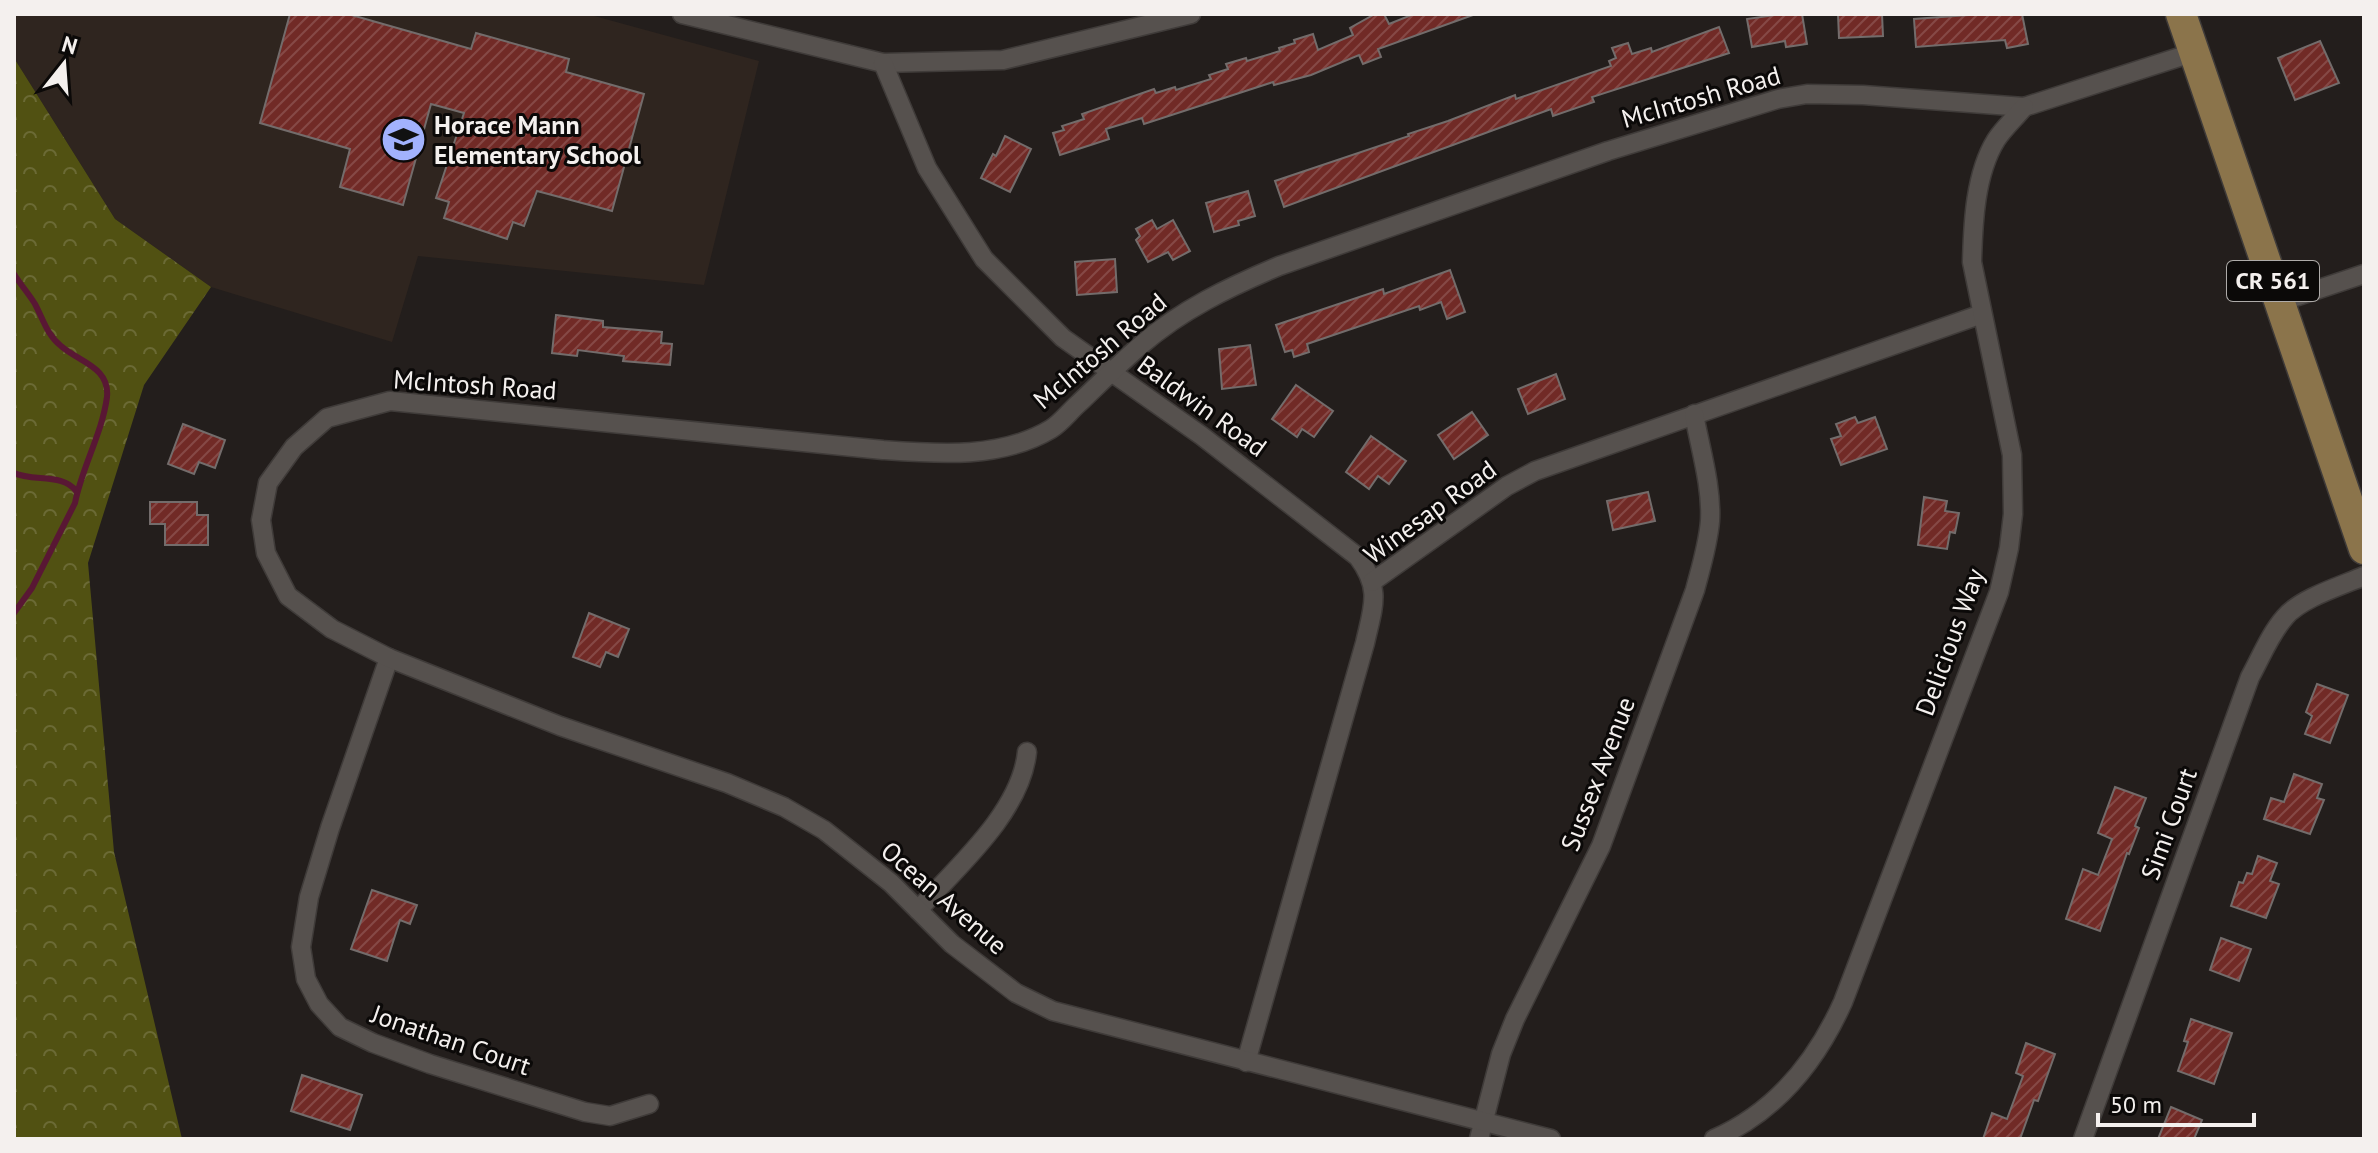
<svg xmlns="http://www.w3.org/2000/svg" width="2378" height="1153" viewBox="0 0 2378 1153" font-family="'PT Sans',sans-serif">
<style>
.built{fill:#2f251f}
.forest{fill:url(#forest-crowns)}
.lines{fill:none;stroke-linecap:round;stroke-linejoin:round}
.stream{stroke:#591734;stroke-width:6}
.building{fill:url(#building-hatch);stroke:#736c6b;stroke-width:2}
.street-casing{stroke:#3f3b39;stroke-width:21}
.primary-casing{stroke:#3f3b39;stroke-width:33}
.street{stroke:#56514e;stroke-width:18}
.primary{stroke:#8b744b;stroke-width:30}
.labels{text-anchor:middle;stroke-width:6;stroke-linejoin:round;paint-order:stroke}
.shield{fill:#0b0908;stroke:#aeaba9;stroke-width:2}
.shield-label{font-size:24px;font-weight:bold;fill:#f4f0ee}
.street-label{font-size:26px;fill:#f4f0ee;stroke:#0b0908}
.poi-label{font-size:26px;font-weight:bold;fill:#f4f0ee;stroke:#0b0908;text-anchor:start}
</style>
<defs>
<pattern id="forest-crowns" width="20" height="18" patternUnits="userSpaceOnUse" patternTransform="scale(2)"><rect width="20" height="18" fill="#515112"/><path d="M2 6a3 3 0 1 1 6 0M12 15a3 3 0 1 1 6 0" fill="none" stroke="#6b6a35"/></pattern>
<pattern id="building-hatch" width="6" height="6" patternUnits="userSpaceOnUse" patternTransform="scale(2)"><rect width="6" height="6" fill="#712a26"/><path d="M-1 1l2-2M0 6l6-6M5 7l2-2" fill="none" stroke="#864946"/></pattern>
</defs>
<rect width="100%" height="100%" fill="#231e1c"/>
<!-- built -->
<path class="built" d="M 14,14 L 587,14 L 759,61 L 704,285 L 418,256 L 392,342 L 211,287 L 115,219 L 14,58 Z"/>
<!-- forest -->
<path class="forest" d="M 14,58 L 115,219 L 211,287 L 144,385 L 88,563 L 114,852 L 182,1139 L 14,1139 Z"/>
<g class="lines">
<!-- stream -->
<g class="stream">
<path d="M 14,274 C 20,284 29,294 35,304 C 43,319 47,335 61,346 C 79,362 110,367 107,397 C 102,434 82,467 75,503 L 32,588 L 14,613"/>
<path d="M 14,473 C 33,482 63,473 76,491"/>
</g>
</g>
<!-- building -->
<g class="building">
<path d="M 290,14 L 348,14 L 471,49 L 476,33 L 569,59 L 566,72 L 644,94 L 612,211 L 537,191 L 524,226 L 513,222 L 507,239 L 444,218 L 449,202 L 436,198 L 464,113 L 431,104 L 403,205 L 340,187 L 350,149 L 260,123 Z"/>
<path d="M 1375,14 L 1384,14 L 1389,24 L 1414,14 L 1473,15 L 1378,49 L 1381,57 L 1363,64 L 1359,55 L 1311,75 L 1274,85 L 1273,82 L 1144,124 L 1142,118 L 1106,129 L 1109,139 L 1060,155 L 1053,133 L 1064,130 L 1062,126 L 1084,119 L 1082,114 L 1154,89 L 1156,93 L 1175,87 L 1176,90 L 1211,79 L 1209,75 L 1228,69 L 1226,64 L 1246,58 L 1247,61 L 1280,51 L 1279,48 L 1295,43 L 1294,40 L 1313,34 L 1318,50 L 1353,35 L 1350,28 Z"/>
<path d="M 1781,14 L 1802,14 L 1807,44 L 1786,47 L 1785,41 L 1752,47 L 1747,19 Z"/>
<path d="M 1838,14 L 1882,14 L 1883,36 L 1839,38 Z"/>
<path d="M 1983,14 L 2022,14 L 2028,44 L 2007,48 L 2005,40 L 1916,47 L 1914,19 Z"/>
<path d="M 1719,27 L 1729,53 L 1592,97 L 1594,102 L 1553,116 L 1551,109 L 1284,207 L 1275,181 L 1409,136 L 1408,134 L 1448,121 L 1515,95 L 1516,99 L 1611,66 L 1609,61 L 1616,58 L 1612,48 L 1628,43 L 1632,54 L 1651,48 L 1652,52 Z"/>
<path d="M 2320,41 L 2339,83 L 2295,100 L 2278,58 Z"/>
<path d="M 1005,136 L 1031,149 L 1010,192 L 981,178 L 993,154 L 996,156 Z"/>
<path d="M 1248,191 L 1255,216 L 1238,221 L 1239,225 L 1214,232 L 1206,203 Z"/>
<path d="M 1152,220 L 1157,229 L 1173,220 L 1190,251 L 1173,260 L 1168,252 L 1148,262 L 1136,240 L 1140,236 L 1136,229 Z"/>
<path d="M 1115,259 L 1117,292 L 1077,295 L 1075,262 Z"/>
<path d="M 1450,270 L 1465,312 L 1447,319 L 1441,302 L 1420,310 L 1419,306 L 1307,344 L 1309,352 L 1294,357 L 1292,350 L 1285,352 L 1276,325 L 1383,289 L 1384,294 Z"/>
<path d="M 556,315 L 603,321 L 603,327 L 662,332 L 661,343 L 672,344 L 670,365 L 623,361 L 624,356 L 578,350 L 577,356 L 552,353 Z"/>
<path d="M 1250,345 L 1256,385 L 1222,389 L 1219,349 Z"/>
<path d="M 1556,374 L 1565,399 L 1528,414 L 1518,389 Z"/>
<path d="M 1296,385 L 1333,411 L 1314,437 L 1302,429 L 1297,437 L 1272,419 Z"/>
<path d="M 1472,412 L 1488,435 L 1454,459 L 1438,435 Z"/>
<path d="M 1855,417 L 1858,423 L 1875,417 L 1887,449 L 1841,465 L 1831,439 L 1841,436 L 1836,424 Z"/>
<path d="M 183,424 L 225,440 L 215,468 L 199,462 L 194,474 L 168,464 Z"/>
<path d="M 1371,436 L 1406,461 L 1389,484 L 1378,476 L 1369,489 L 1346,472 Z"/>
<path d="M 1648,492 L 1655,521 L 1613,530 L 1607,501 Z"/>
<path d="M 1924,497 L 1947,501 L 1945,511 L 1959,513 L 1955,533 L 1950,532 L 1947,549 L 1918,545 Z"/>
<path d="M 150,502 L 197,502 L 197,515 L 208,515 L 208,545 L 165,545 L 165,524 L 150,524 Z"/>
<path d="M 589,613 L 629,629 L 618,657 L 606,652 L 600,667 L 573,657 Z"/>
<path d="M 2317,684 L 2348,695 L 2330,743 L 2305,734 L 2312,716 L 2306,712 Z"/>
<path d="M 2294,774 L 2322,784 L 2317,798 L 2324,800 L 2310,834 L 2264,819 L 2271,798 L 2284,802 Z"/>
<path d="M 2115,787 L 2146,798 L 2135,826 L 2139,828 L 2129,854 L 2127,853 L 2100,931 L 2066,919 L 2083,869 L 2098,875 L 2112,839 L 2098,833 Z"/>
<path d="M 2258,856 L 2277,863 L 2270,881 L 2279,884 L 2266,918 L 2231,906 L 2239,882 L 2243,883 L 2247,873 L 2252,874 Z"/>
<path d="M 372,890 L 417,905 L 410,924 L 400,920 L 387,961 L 351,949 Z"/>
<path d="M 2221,938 L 2251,949 L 2239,981 L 2210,970 Z"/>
<path d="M 2191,1019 L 2232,1033 L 2214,1084 L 2178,1071 L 2188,1042 L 2184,1041 Z"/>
<path d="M 2026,1043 L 2055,1054 L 2038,1101 L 2034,1100 L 2020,1139 L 1983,1139 L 1992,1113 L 2007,1119 L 2023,1076 L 2016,1073 Z"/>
<path d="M 302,1075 L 362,1095 L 350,1130 L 291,1111 Z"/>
<path d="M 2171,1107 L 2202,1120 L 2194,1139 L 2158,1139 Z"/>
</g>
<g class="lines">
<defs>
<g id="street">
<path d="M 682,14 L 883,63 L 1003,60 L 1191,14"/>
<path d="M 883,63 L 927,168 L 984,259 L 1063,338 L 1202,436 L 1358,557 C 1382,589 1373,607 1365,643 L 1246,1062"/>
<path d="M 2280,302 L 2364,274"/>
<path d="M 1372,582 L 1507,486 L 1535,471 L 1982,314"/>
<path d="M 389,658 L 330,828 L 309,897 L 301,947 L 306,979 L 319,1004 L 340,1027 L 373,1043 L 430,1064 L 585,1112 L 610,1116 L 649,1104"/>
<path d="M 918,910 C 957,867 1021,812 1027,752"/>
<path d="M 1479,1139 L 1501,1054 L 1515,1019 L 1601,846 L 1695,590 C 1701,567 1708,545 1710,521 C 1712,486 1700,448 1694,414"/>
<path d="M 1551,1139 L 1053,1011 L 1016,993 L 952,944 L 891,883 L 824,830 L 784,807 L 727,783 L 560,726 L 389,658 L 332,629 L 288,596 L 266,553 L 261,520 L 268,483 L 294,447 L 327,418 L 390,401 L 883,450 C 938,454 1001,459 1051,429 C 1061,423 1069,412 1078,404 C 1099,384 1119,364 1141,345 C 1181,310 1229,287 1279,266 L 1608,151 L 1778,99 L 1807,94 L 1863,95 L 2024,107 L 2195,52"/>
<path d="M 1714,1139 C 1776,1112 1816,1062 1843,1002 L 1999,592 L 2009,548 L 2013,514 L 2012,455 L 1972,262 C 1973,223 1975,174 1996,140 C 2003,129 2015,118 2024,107"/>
<path d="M 2083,1139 L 2250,677 C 2261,657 2270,634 2285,617 C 2301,598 2341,586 2364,576"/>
</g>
<path id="primary" d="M 2181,14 L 2364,549"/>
</defs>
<!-- street casing -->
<use href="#street" class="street-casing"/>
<!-- primary casing -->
<use href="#primary" class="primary-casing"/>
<!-- street -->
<use href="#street" class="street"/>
<!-- primary -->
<use href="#primary" class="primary"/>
</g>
<!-- icons -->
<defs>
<symbol id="school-disc" viewBox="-11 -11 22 22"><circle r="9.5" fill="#a2b2fd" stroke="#0b0908"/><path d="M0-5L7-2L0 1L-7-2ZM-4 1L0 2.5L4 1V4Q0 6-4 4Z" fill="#111"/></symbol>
</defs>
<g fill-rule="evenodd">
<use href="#school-disc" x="378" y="114" width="51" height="51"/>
</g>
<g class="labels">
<!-- shield labels -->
<rect class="shield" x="2227" y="261" width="92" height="40" rx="6"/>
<g class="shield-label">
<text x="2273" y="289">CR 561</text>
</g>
<!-- street labels -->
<g class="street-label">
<text transform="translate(1701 97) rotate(-16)" y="9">McIntosh Road</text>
<text transform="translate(1100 351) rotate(-40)" y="9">McIntosh Road</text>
<text transform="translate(475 385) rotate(4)" y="9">McIntosh Road</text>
<text transform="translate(1202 406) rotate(36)" y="9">Baldwin Road</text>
<text transform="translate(1430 512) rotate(-36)" y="9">Winesap Road</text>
<text transform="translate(1950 642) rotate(-70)" y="9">Delicious Way</text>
<text transform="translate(1598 774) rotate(-69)" y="9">Sussex Avenue</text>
<text transform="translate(2169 824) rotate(-70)" y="9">Simi Court</text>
<text transform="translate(944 898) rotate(41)" y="9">Ocean Avenue</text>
<text transform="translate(451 1040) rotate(19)" y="9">Jonathan Court</text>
</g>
<!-- poi labels -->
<g class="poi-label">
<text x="434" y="134">Horace Mann<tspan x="434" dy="30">Elementary School</tspan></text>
</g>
</g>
<!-- border -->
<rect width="2378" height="1153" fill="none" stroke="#f4f0ee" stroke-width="32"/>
<!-- north arrow -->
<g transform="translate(64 64) rotate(17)" stroke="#0b0908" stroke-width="6" paint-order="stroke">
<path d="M0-6L14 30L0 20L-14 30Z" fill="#f4f0ee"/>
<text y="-12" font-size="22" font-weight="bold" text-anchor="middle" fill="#f4f0ee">N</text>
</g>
<!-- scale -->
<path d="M2098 1113v12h156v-12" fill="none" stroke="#f4f0ee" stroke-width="4"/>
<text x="2110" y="1113" font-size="24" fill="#f4f0ee" stroke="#0b0908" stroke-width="6" paint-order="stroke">50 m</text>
</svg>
